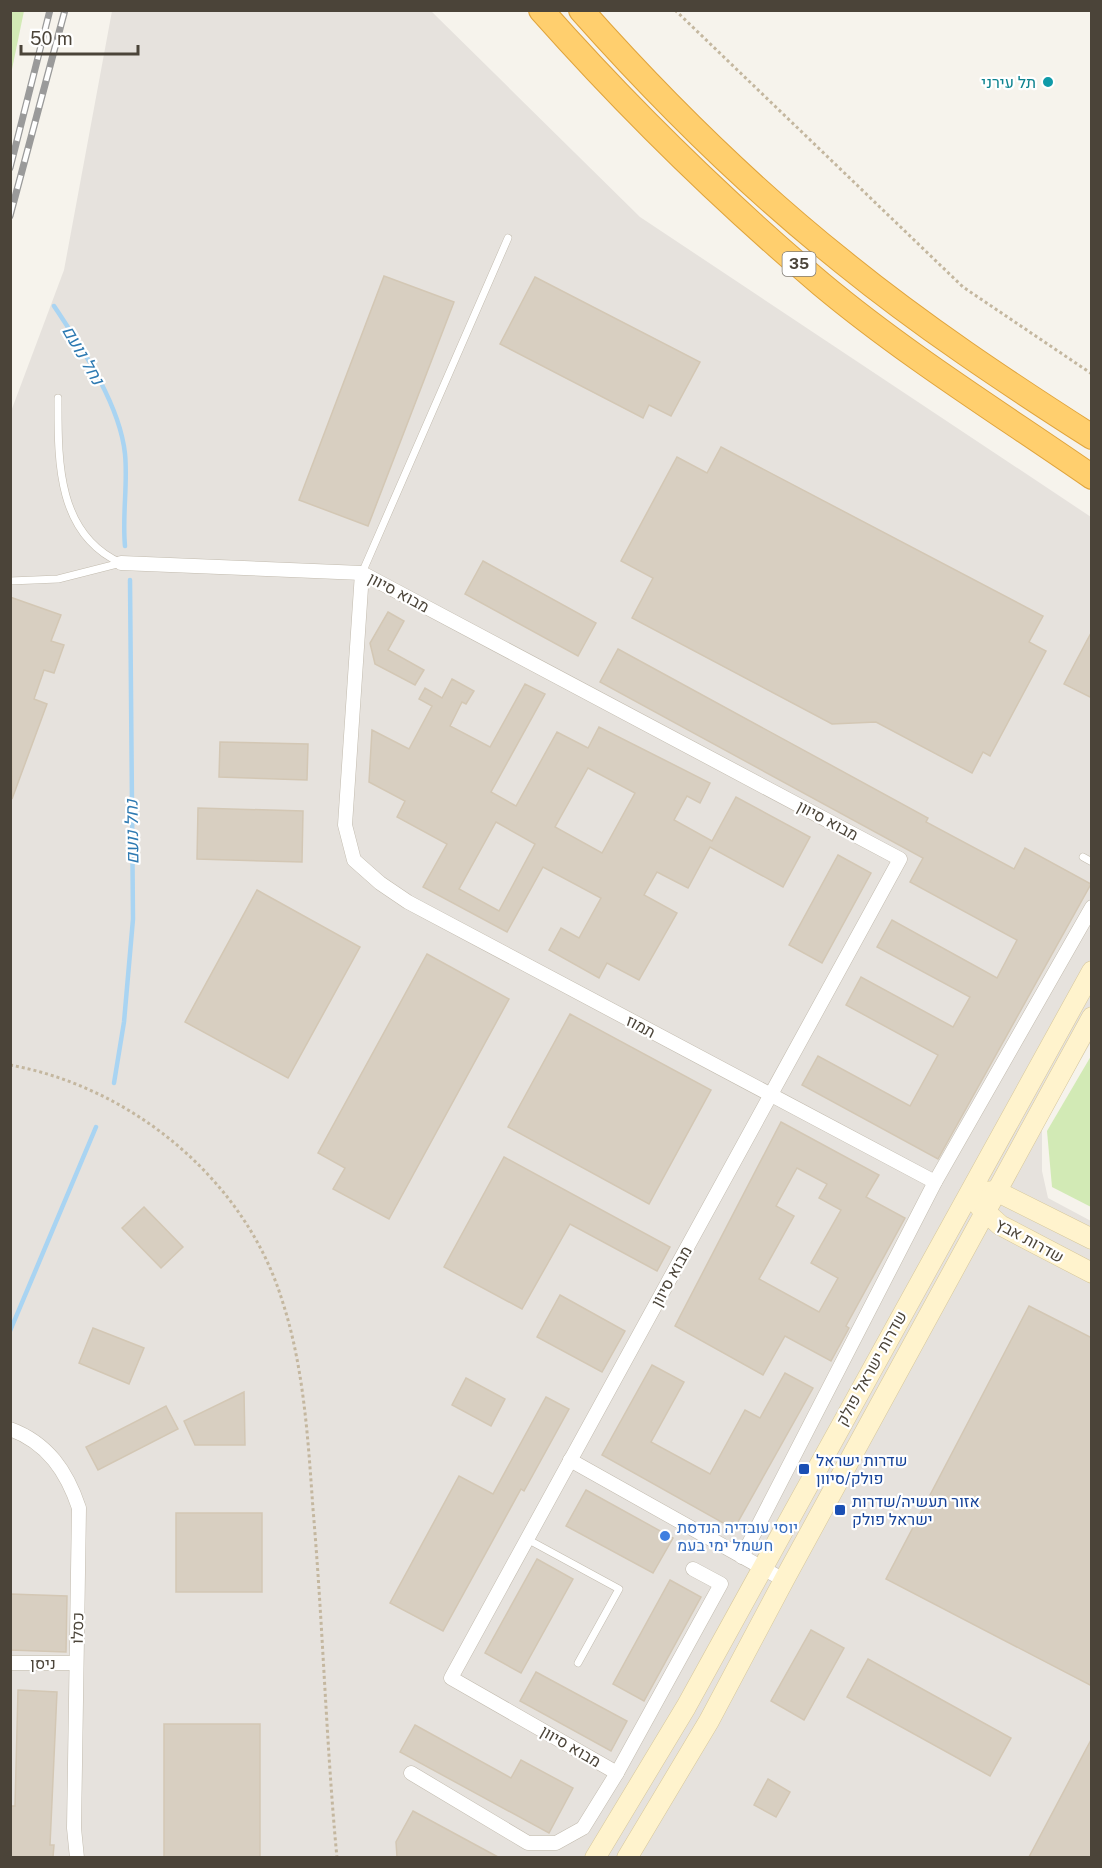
<svg xmlns="http://www.w3.org/2000/svg" width="1102" height="1868" viewBox="0 0 1102 1868" font-family="'Public Sans',Heebo,sans-serif">
<style>
.industrial{fill:#e6e2dd}
.green{fill:#d2eab5}
.lines{fill:none;stroke-linecap:round;stroke-linejoin:round}
.stream{stroke:#a9d4f2;stroke-width:4.5}
.building{fill:#d8cfc1;stroke:#d3c7b4;stroke-width:1.5;fill-rule:evenodd}
.lane-casing{stroke:#c2bbae;stroke-width:8}
.street-casing{stroke:#c2bbae;stroke-width:15}
.secondary-casing{stroke:#d6c79b;stroke-width:21}
.highway-casing{stroke:#e0a43c;stroke-width:26}
.path{stroke:#c4b79f;stroke-width:3;stroke-dasharray:3 3;stroke-linecap:butt}
.lane{stroke:#fff;stroke-width:7}
.street{stroke:#fff;stroke-width:14}
.secondary{stroke:#fff3cd;stroke-width:20}
.highway{stroke:#ffcf6e;stroke-width:24}
.rail-casing{stroke:#9a9a9a;stroke-width:7}
.rail{stroke:#fff;stroke-width:4.5;stroke-dasharray:14;stroke-linecap:butt}
.culture-dot{fill:#0f9aa8;stroke:#fff;stroke-width:2}
.transit-dot{fill:#1a4fb4;stroke:#fff;stroke-width:2}
.shop-dot{fill:#3f7fe0;stroke:#fff;stroke-width:2}
.labels{text-anchor:middle;stroke-width:4.5;stroke-linejoin:round;paint-order:stroke}
.shield{fill:#fff;stroke:#817c74;stroke-width:1.5}
.shield-label{font-size:15px;font-weight:bold;fill:#4b4439}
.culture-label{font-size:16px;fill:#0d838f;stroke:#fff;text-anchor:end}
.street-label{font-size:16px;fill:#4b4439;stroke:#fff}
.transit-label{font-size:16px;fill:#164399;stroke:#fff;text-anchor:start}
.shop-label{font-size:16px;fill:#366cbe;stroke:#fff;text-anchor:start}
.water-label{font-size:18px;font-style:italic;fill:#2e7ab2;stroke:#fff}
</style>
<rect width="100%" height="100%" fill="#f6f3ec"/>
<!-- industrial -->
<path class="industrial" d="M 112,11 L 431,11 L 640,217 L 1091,517 L 1091,1042 L 1042,1127 L 1042,1171 L 1048,1198 L 1091,1221 L 1091,1857 L 11,1857 L 10,414 L 64,270 Z"/>
<!-- green -->
<g class="green">
<path d="M 11,10 L 24,11 L 11,74 L 10,11 Z"/>
<path d="M 1091,1056 L 1091,1207 L 1052,1187 L 1047,1131 Z"/>
</g>
<g class="lines">
<!-- stream -->
<g class="stream">
<path d="M 54,306 C 81,347 120,404 125,454 C 128,485 122,515 125,546"/>
<path d="M 114,1083 L 124,1022 L 133,919 L 130,580"/>
<path d="M 10,1331 L 96,1127"/>
</g>
</g>
<!-- building -->
<g class="building">
<path d="M 384,276 L 454,302 L 368,526 L 299,500 Z"/>
<path d="M 535,277 L 700,362 L 671,416 L 649,405 L 643,418 L 500,344 Z"/>
<path d="M 721,447 L 1043,616 L 1029,642 L 1046,651 L 990,756 L 983,752 L 972,773 L 876,722 L 832,724 L 632,618 L 653,578 L 621,561 L 677,457 L 707,473 Z"/>
<path d="M 483,561 L 596,623 L 578,656 L 465,594 Z"/>
<path d="M 10,597 L 61,615 L 51,641 L 64,645 L 54,673 L 44,670 L 34,699 L 47,704 L 12,799 Z"/>
<path d="M 388,612 L 404,621 L 388,650 L 424,670 L 415,685 L 375,664 L 370,643 Z"/>
<path d="M 1092,631 L 1092,698 L 1064,684 Z"/>
<path d="M 618,649 L 928,818 L 926,822 L 1014,869 L 1025,848 L 1091,884 L 938,1159 L 802,1085 L 818,1056 L 910,1106 L 938,1055 L 846,1005 L 861,977 L 953,1027 L 970,997 L 877,947 L 892,920 L 997,978 L 1017,940 L 910,882 L 923,858 L 600,682 Z"/>
<path d="M 452,679 L 474,691 L 466,704 L 462,702 L 450,726 L 490,747 L 525,684 L 545,694 L 491,792 L 516,806 L 557,732 L 588,748 L 599,727 L 710,783 L 700,803 L 687,796 L 674,820 L 712,841 L 736,797 L 810,837 L 783,887 L 710,847 L 688,888 L 657,872 L 644,895 L 677,913 L 639,980 L 607,963 L 599,978 L 549,950 L 561,928 L 579,938 L 601,898 L 543,867 L 507,932 L 423,887 L 447,844 L 397,817 L 405,801 L 369,782 L 372,730 L 409,749 L 432,706 L 419,699 L 425,688 L 442,698 ZM 588,768 L 635,793 L 602,853 L 555,827 ZM 496,822 L 535,844 L 499,911 L 459,889 Z"/>
<path d="M 220,742 L 308,744 L 307,780 L 219,777 Z"/>
<path d="M 198,808 L 303,811 L 302,862 L 197,859 Z"/>
<path d="M 838,855 L 871,873 L 822,963 L 789,945 Z"/>
<path d="M 257,890 L 360,947 L 288,1078 L 185,1022 Z"/>
<path d="M 427,954 L 509,999 L 389,1219 L 333,1189 L 345,1168 L 318,1153 Z"/>
<path d="M 570,1014 L 711,1090 L 649,1204 L 508,1127 Z"/>
<path d="M 781,1122 L 879,1175 L 866,1197 L 905,1218 L 846,1326 L 849,1328 L 831,1361 L 785,1336 L 763,1375 L 675,1326 ZM 797,1168 L 827,1184 L 819,1198 L 841,1210 L 811,1263 L 838,1278 L 819,1312 L 759,1279 L 794,1216 L 776,1206 Z"/>
<path d="M 504,1157 L 670,1247 L 657,1271 L 570,1224 L 522,1309 L 444,1267 Z"/>
<path d="M 144,1207 L 183,1247 L 161,1268 L 122,1228 Z"/>
<path d="M 560,1295 L 625,1331 L 602,1372 L 537,1337 Z"/>
<path d="M 1029,1306 L 1092,1338 L 1092,1686 L 886,1579 Z"/>
<path d="M 93,1328 L 144,1348 L 129,1384 L 79,1363 Z"/>
<path d="M 652,1365 L 684,1382 L 651,1442 L 710,1474 L 745,1410 L 760,1418 L 785,1373 L 813,1388 L 734,1529 L 602,1455 Z"/>
<path d="M 466,1378 L 505,1399 L 491,1426 L 452,1405 Z"/>
<path d="M 244,1392 L 245,1445 L 195,1445 L 184,1421 Z"/>
<path d="M 546,1397 L 569,1409 L 524,1491 L 521,1489 L 443,1631 L 390,1603 L 459,1476 L 493,1494 Z"/>
<path d="M 166,1406 L 178,1429 L 98,1470 L 86,1447 Z"/>
<path d="M 586,1490 L 673,1538 L 653,1573 L 566,1526 Z"/>
<rect x="176" y="1513" width="86" height="79"/>
<path d="M 537,1559 L 573,1579 L 521,1673 L 485,1653 Z"/>
<path d="M 670,1580 L 701,1597 L 644,1701 L 613,1684 Z"/>
<path d="M 10,1594 L 67,1596 L 66,1652 L 10,1650 Z"/>
<path d="M 811,1630 L 844,1648 L 804,1720 L 771,1701 Z"/>
<path d="M 868,1659 L 1011,1738 L 990,1776 L 847,1697 Z"/>
<path d="M 536,1672 L 627,1721 L 611,1751 L 520,1701 Z"/>
<path d="M 18,1690 L 57,1692 L 50,1845 L 54,1845 L 53,1857 L 10,1857 L 10,1806 L 15,1806 Z"/>
<rect x="164" y="1724" width="96" height="133"/>
<path d="M 415,1725 L 511,1778 L 521,1760 L 573,1788 L 549,1833 L 400,1752 Z"/>
<path d="M 1092,1738 L 1092,1857 L 1029,1857 Z"/>
<path d="M 768,1779 L 790,1792 L 776,1817 L 754,1805 Z"/>
<path d="M 413,1811 L 498,1857 L 397,1857 L 396,1842 Z"/>
</g>
<g class="lines">
<defs>
<g id="lane">
<path d="M 58,398 C 58,459 56,534 121,563"/>
<path d="M 362,573 L 508,238"/>
<path d="M 10,581 L 58,579 L 121,563"/>
<path d="M 1083,857 L 1092,862"/>
<path d="M 527,1539 L 619,1589 L 578,1663"/>
</g>
<g id="street">
<path d="M 121,563 L 362,573 L 900,859 L 451,1678 L 617,1773 L 583,1828 L 556,1843 L 528,1843 L 411,1773"/>
<path d="M 362,573 L 345,825 L 354,860 L 380,883 L 408,902 L 935,1182"/>
<path d="M 10,1429 C 48,1443 67,1472 79,1508 L 74,1828 L 77,1858"/>
<path d="M 570,1460 L 784,1580"/>
<path d="M 742,1557 L 935,1182 L 1092,907"/>
<path d="M 10,1663 L 76,1663"/>
<path d="M 617,1773 L 721,1584 L 693,1569"/>
</g>
<g id="secondary">
<path d="M 982,1192 L 996,1191 L 1092,1239"/>
<path d="M 979,1206 L 1000,1225 L 1092,1273"/>
<path d="M 595,1858 L 686,1707 L 1092,971"/>
<path d="M 627,1858 L 709,1721 L 784,1580 L 1092,1017"/>
</g>
<g id="highway">
<path d="M 541,10 C 628,108 721,199 821,284 C 906,355 1001,414 1092,477"/>
<path d="M 581,10 C 661,100 749,187 843,262 C 922,326 1006,382 1092,437"/>
</g>
</defs>
<!-- lane casing -->
<use href="#lane" class="lane-casing"/>
<!-- street casing -->
<use href="#street" class="street-casing"/>
<!-- secondary casing -->
<use href="#secondary" class="secondary-casing"/>
<!-- highway casing -->
<use href="#highway" class="highway-casing"/>
<!-- path -->
<g class="path">
<path d="M 675,10 L 963,287 L 1092,374"/>
<path d="M 10,1065 C 132,1087 245,1180 282,1300 C 304,1367 308,1439 313,1509 C 323,1625 326,1742 337,1858"/>
</g>
<!-- lane -->
<use href="#lane" class="lane"/>
<!-- street -->
<use href="#street" class="street"/>
<!-- secondary -->
<use href="#secondary" class="secondary"/>
<!-- highway -->
<use href="#highway" class="highway"/>
<defs>
<g id="rail">
<path d="M 10,168 L 50,10"/>
<path d="M 10,216 L 65,10"/>
</g>
</defs>
<!-- rail casing -->
<use href="#rail" class="rail-casing"/>
<!-- rail -->
<use href="#rail" class="rail"/>
</g>
<!-- markers -->
<circle class="culture-dot" cx="1048" cy="82" r="6"/>
<g class="transit-dot">
<rect x="798" y="1463" width="12" height="12" rx="3"/>
<rect x="834" y="1504" width="12" height="12" rx="3"/>
</g>
<circle class="shop-dot" cx="665" cy="1536" r="6"/>
<g class="labels">
<!-- shield labels -->
<rect class="shield" x="782.5" y="252" width="33" height="24" rx="4.5"/>
<g class="shield-label">
<text x="799" y="269">35</text>
</g>
<!-- culture labels -->
<g class="culture-label">
<text x="1036" y="88">תל עירני</text>
</g>
<!-- street labels -->
<g class="street-label">
<text transform="translate(399 592) rotate(28)" y="6">מבוא סיוון</text>
<text transform="translate(828 820) rotate(28)" y="6">מבוא סיוון</text>
<text transform="translate(641 1026) rotate(28)" y="6">תמוז</text>
<text transform="translate(1030 1240) rotate(29)" y="6">שדרות אבץ</text>
<text transform="translate(671 1276) rotate(-61)" y="6">מבוא סיוון</text>
<text transform="translate(871 1368) rotate(-61)" y="6">שדרות ישראל פולק</text>
<text transform="translate(77 1628) rotate(-89)" y="6">כסלו</text>
<text x="43" y="1669">ניסן</text>
<text transform="translate(571 1746) rotate(30)" y="6">מבוא סיוון</text>
</g>
<!-- transit labels -->
<g class="transit-label">
<text x="816" y="1466">שדרות ישראל<tspan x="816" dy="18">פולק/סיוון</tspan></text>
<text x="852" y="1507">אזור תעשיה/שדרות<tspan x="852" dy="18">ישראל פולק</tspan></text>
</g>
<!-- shop labels -->
<g class="shop-label">
<text x="677" y="1533">יוסי עובדיה הנדסת<tspan x="677" dy="18">חשמל ימי בעמ</tspan></text>
</g>
<!-- water labels -->
<g class="water-label">
<text transform="translate(83 355) rotate(60)" y="6">נחל נועם</text>
<text transform="translate(132 832) rotate(-91)" y="6">נחל נועם</text>
</g>
</g>
<!-- border -->
<rect width="1102" height="1868" fill="none" stroke="#4b4439" stroke-width="24"/>
<!-- scale -->
<path d="M21 45v9h117v-9" fill="none" stroke="#4b4439" stroke-width="3"/>
<text x="30" y="45" font-size="18" fill="#4b4439" stroke="#ffffff" stroke-width="4.5" paint-order="stroke">50 m</text>
</svg>
